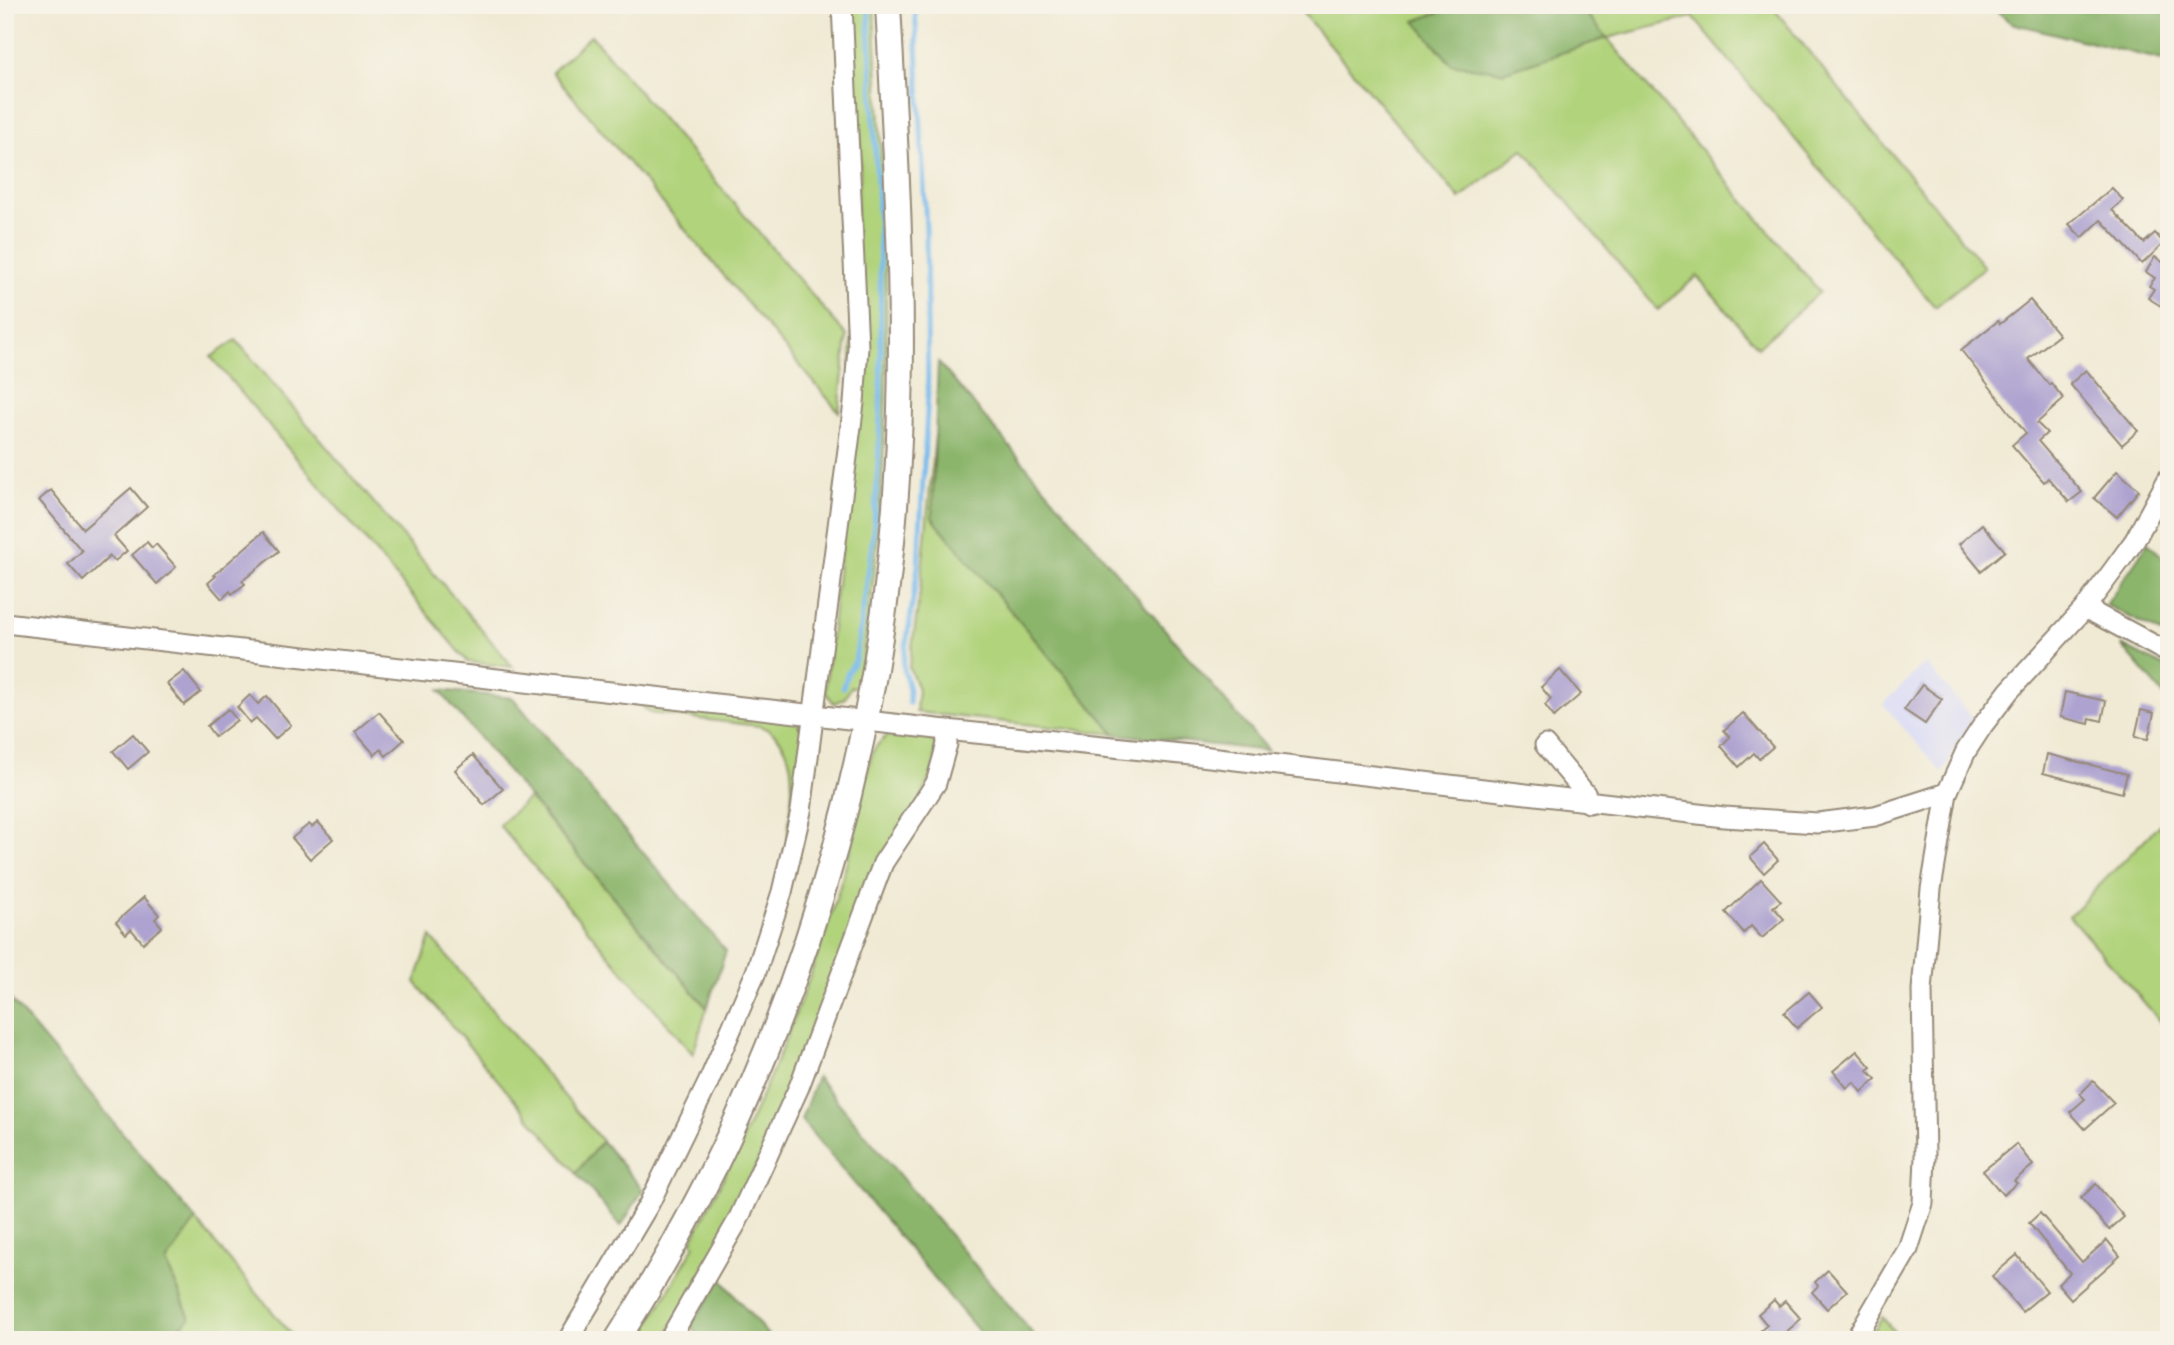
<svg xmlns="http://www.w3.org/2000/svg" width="2174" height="1345" viewBox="0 0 2174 1345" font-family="'EB Garamond',serif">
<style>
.built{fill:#d5d8f9}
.green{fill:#b1d37c;stroke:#767e4d;stroke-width:2}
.forest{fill:#8cb56c;stroke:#647045;stroke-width:2}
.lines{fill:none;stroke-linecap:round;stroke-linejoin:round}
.stream{stroke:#78baed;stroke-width:5}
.building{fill:#aea3d0}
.minor-casing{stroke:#968a79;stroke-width:23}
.major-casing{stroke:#968a79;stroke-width:28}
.minor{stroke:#fff;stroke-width:19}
.major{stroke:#fff;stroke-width:24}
</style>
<rect width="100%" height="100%" fill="#f7f3e8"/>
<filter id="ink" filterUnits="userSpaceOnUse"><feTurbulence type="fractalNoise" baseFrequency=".0143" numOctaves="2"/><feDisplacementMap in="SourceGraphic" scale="14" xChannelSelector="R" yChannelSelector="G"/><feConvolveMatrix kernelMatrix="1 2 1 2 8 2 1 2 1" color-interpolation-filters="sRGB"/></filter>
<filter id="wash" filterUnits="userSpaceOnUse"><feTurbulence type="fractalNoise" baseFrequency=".00686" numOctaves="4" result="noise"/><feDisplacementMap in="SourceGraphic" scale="28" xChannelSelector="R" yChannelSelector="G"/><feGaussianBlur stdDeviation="1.57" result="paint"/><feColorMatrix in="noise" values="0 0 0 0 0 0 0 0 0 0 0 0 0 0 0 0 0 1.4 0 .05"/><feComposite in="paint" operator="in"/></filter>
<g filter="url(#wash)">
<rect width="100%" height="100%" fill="#f0ead4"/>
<!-- built -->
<path class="built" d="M 1925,663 L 1973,719 L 1942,773 L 1883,704 Z"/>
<!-- green -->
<g class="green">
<path d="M 846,5 L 874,5 C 882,167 893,331 881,493 C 877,558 868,623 859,687 L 851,687 L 845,698 L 834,703 L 825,692 L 846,500 L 857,191 L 860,178 L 860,131 L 851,105 Z"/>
<path d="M 1296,5 L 1472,5 L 1453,7 L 1415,22 L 1606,37 L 1581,7 L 1588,5 L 1771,5 L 1984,267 L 1935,307 L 1693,17 L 1607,38 L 1820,292 L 1758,347 L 1697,276 L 1658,310 L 1523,149 L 1460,199 Z"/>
<path d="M 591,35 L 847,336 L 839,412 L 552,72 Z"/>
<path d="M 236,340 L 513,667 L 468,662 L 211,357 Z"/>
<path d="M 935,435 L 933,518 L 1115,734 L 916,712 L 918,689 L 909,667 L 920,592 Z"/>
<path d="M 637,701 L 791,718 C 795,721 800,723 801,730 C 806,754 791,818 787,846 C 789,810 807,740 759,726 L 650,713 Z"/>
<path d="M 894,729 L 929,738 L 935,744 L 936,757 L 930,779 L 838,973 L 734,1218 L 664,1340 L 640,1340 L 695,1245 L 691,1242 C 759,1112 817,978 854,836 C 858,819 868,758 875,748 C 880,741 888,735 894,729 Z"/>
<path d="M 529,798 L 707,1008 L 693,1054 L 499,825 Z"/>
<path d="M 2169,815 L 2169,1031 L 2069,916 Z"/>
<path d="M 431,937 L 602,1141 L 576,1173 L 415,982 Z"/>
<path d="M 196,1220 L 296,1340 L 165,1340 L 190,1318 L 166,1262 Z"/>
<path d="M 1882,1317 L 1901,1340 L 1867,1340 Z"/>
</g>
<!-- forest -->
<g class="forest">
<path d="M 1472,5 L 1579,5 L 1607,38 L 1503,72 L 1451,64 L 1415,21 L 1453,7 Z"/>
<path d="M 1990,5 L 2169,5 L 2169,64 L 2166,61 L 2011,23 Z"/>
<path d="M 938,362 L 1268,751 L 1115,734 L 932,518 Z"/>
<path d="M 2148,543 L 2169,563 L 2169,637 L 2106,605 Z"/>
<path d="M 2121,645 L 2169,669 L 2169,701 Z"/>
<path d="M 439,690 L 513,698 L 726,951 L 707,1008 Z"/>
<path d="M 5,993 L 196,1220 L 166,1262 L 190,1318 L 165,1340 L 8,1340 L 5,1336 Z"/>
<path d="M 817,1077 L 1038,1340 L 986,1340 L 801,1120 Z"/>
<path d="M 602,1141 L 643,1190 L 621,1226 L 576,1173 Z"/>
<path d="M 721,1279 L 772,1340 L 703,1340 L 691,1326 Z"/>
</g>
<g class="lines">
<!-- stream -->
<g class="stream">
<path d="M 843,687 L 848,672 L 855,661 C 864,602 874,542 877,482 C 887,324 876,164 868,5"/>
<path d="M 909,703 L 909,690 L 903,665 L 918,566 L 928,394 L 926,228 L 915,5"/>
</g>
</g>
<g id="blocks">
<!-- building -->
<g class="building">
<path d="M 2112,188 L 2123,200 L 2112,210 L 2144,243 L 2155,233 L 2164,243 L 2142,264 L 2101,220 L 2082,238 L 2069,224 Z"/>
<path d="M 2169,255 L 2169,311 L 2148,298 L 2154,289 L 2149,286 L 2155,278 L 2146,272 L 2155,257 L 2164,263 Z"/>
<path d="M 2030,300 L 2059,335 L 2028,359 L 2049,385 L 2051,383 L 2064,399 L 2037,423 L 2047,433 L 2038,441 L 2082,492 L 2069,502 L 2048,478 L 2044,482 L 2012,445 L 2026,433 L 1961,350 L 1998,321 L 2000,324 Z"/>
<path d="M 2086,370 L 2138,431 L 2122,445 L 2070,384 Z"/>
<path d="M 2117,471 L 2139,490 L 2117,517 L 2094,498 Z"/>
<path d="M 131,488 L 147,507 L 114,536 L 127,551 L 115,561 L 110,556 L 83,581 L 68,564 L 82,551 L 39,500 L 51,490 L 83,529 Z"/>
<path d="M 1982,524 L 2005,551 L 1981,571 L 1959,544 Z"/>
<path d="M 263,532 L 279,551 L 242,581 L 245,584 L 232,594 L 230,591 L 222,599 L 208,583 L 216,576 L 214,575 Z"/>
<path d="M 147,542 L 152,548 L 156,544 L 176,567 L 157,584 L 132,555 Z"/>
<path d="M 1560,670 L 1581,694 L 1554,717 L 1545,705 L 1551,699 L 1541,687 Z"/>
<path d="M 184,671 L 201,692 L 184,705 L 167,684 Z"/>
<path d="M 1922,685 L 1942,699 L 1925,724 L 1904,710 Z"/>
<path d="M 2065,692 L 2106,701 L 2102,721 L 2090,718 L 2089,724 L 2060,717 Z"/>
<path d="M 250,695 L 258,704 L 267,696 L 291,725 L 275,739 L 256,718 L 250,723 L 237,707 Z"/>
<path d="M 228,709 L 237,720 L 215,737 L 207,726 Z"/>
<path d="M 2141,710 L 2154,713 L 2148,739 L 2135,737 Z"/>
<path d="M 379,712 L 404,740 L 386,756 L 381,749 L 375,755 L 355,732 Z"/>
<path d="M 1743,713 L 1773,747 L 1759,759 L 1754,753 L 1739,767 L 1721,746 L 1730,737 L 1724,730 Z"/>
<path d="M 133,734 L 148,752 L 128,769 L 113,751 Z"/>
<path d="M 2047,754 L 2127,774 L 2122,793 L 2043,773 Z"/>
<path d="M 473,755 L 503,789 L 484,805 L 455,770 Z"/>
<path d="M 318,822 L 333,839 L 310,859 L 292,838 L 309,824 L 312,827 Z"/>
<path d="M 1764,844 L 1778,860 L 1764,873 L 1750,857 Z"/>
<path d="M 1761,879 L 1781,901 L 1773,907 L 1784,919 L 1762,938 L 1751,926 L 1744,933 L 1726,912 Z"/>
<path d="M 144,897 L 159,915 L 155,919 L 162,927 L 143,943 L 131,929 L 126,934 L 116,922 Z"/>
<path d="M 1809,992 L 1822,1007 L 1797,1028 L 1784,1013 Z"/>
<path d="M 1857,1051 L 1871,1067 L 1867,1070 L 1876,1079 L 1862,1092 L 1854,1082 L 1847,1088 L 1833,1071 Z"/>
<path d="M 2093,1081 L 2114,1103 L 2085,1129 L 2070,1112 L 2085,1099 L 2080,1094 Z"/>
<path d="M 2016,1144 L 2033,1165 L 2014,1181 L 2017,1183 L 2003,1195 L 1983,1171 Z"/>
<path d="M 2096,1184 L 2124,1217 L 2109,1230 L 2081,1198 Z"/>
<path d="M 2040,1213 L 2082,1262 L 2107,1240 L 2120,1256 L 2071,1299 L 2058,1284 L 2070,1273 L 2029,1223 Z"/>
<path d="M 2017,1255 L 2047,1291 L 2022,1312 L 1992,1276 Z"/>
<path d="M 1828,1270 L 1847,1291 L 1827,1309 L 1812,1292 L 1818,1286 L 1815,1282 Z"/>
<path d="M 1774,1300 L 1779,1306 L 1785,1301 L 1801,1319 L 1777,1340 L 1750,1340 L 1767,1325 L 1758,1314 Z"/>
</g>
</g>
</g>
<g filter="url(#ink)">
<use href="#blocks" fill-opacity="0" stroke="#968a79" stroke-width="2"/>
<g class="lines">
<defs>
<g id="minor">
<path d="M 2085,608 L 2169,653"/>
<path d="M 5,623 L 946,730 L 1201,756 L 1724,817 L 1818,823 L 1875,816 L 1947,793"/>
<path d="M 1545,745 L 1585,793 L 1589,803"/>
<path d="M 568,1340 L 649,1204 L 708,1083 L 756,972 L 782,892 L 801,811 L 854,403 L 858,347 L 842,5"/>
<path d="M 669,1340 L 737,1222 L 799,1087 L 883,863 L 936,783 L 947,744 L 946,730"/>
<path d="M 1855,1340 L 1908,1249 L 1923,1203 L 1925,1157 L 1922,990 L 1931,889 L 1947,793 L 1966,751 L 1983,725 L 2009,691 L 2085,608 L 2114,569 L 2135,540 L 2169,477"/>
</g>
<path id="major" d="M 617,1340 C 776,1091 872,802 895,507 C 908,340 897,172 888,5"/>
</defs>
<!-- minor casing -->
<use href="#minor" class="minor-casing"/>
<!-- major casing -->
<use href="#major" class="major-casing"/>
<!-- minor -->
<use href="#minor" class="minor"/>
<!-- major -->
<use href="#major" class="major"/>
</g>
</g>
<!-- margin -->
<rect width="2174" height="1345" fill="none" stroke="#f7f3e8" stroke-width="28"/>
</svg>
